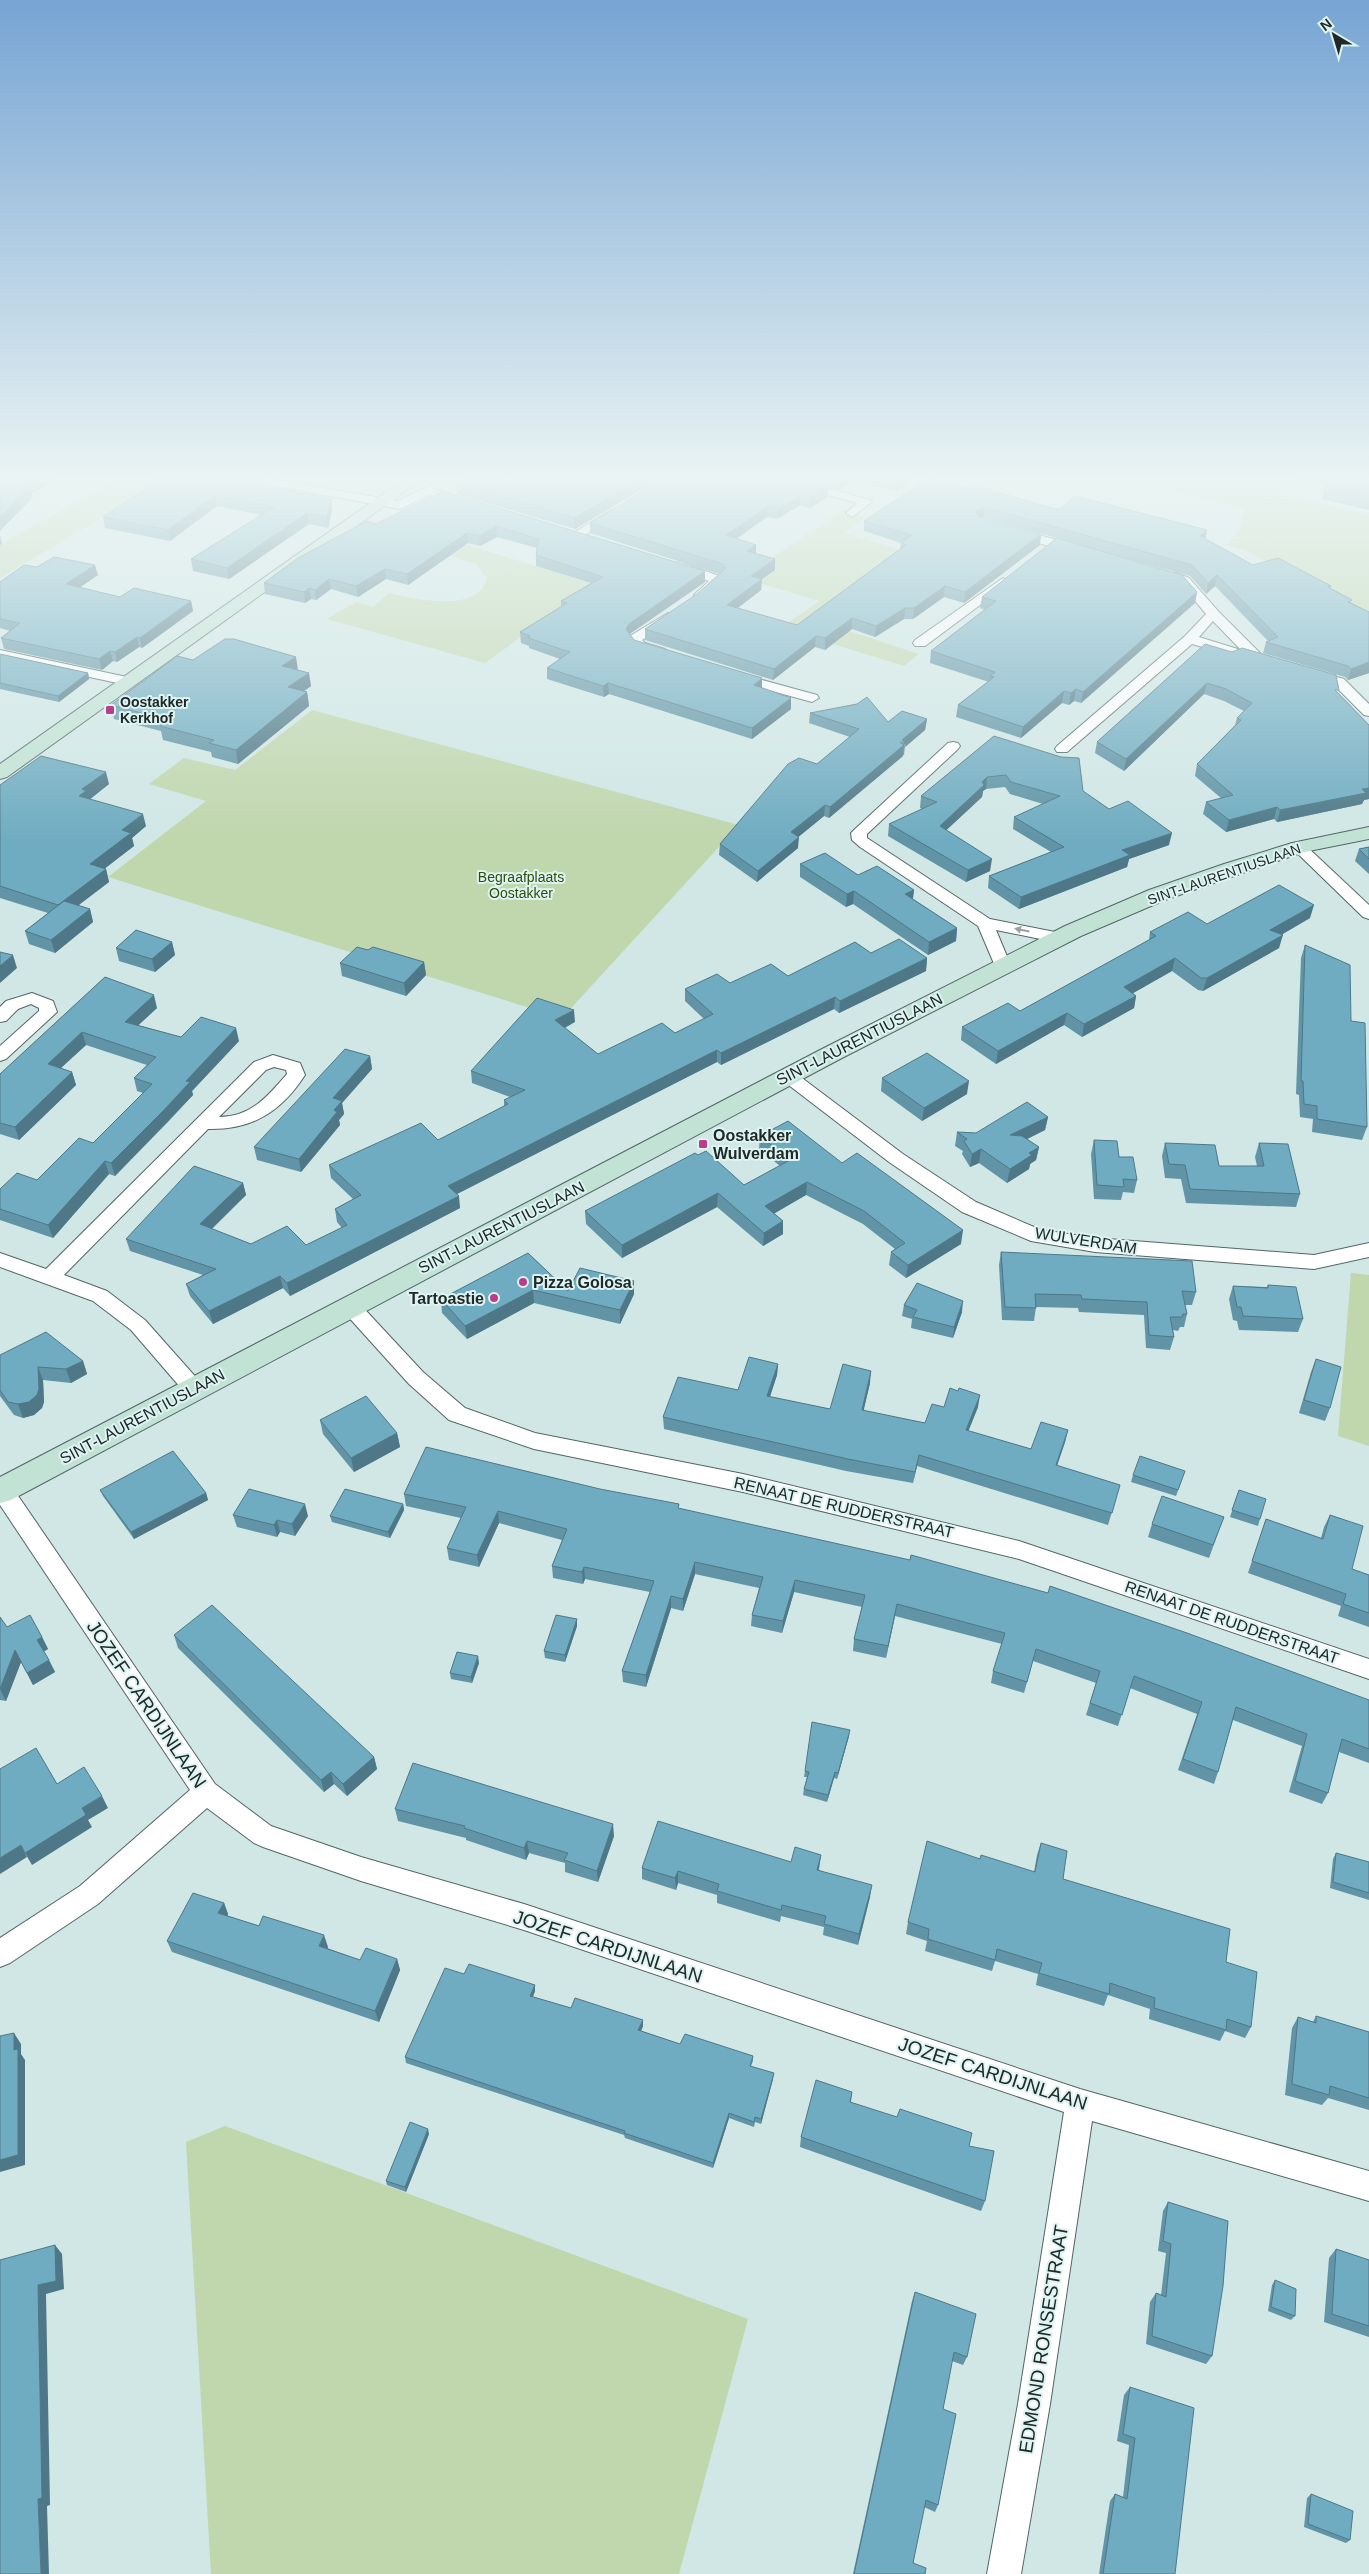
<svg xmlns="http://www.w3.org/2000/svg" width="1369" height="2574" viewBox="0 0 1369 2574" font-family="Arial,sans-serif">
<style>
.green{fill:#c0d6ad}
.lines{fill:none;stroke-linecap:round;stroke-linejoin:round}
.street-casing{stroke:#526665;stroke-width:2}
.secondary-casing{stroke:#526665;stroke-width:2}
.street{fill:#fff;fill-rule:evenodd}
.secondary{fill:#c1e2d4;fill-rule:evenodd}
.wall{fill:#6094a6}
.shaded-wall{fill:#4e7887}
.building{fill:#70acc1;stroke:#4e7887}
.oneway{fill:#9b9f9e}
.poi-dot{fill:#ba3d8d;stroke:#ddf4f2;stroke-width:2}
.labels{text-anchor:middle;stroke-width:4;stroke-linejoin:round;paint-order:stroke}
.far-poi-label{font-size:14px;font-weight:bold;fill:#202928;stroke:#ddf4f2;text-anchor:start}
.far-street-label{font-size:14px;fill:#202928;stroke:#ddf4f2}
.far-park-label{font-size:14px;fill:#304e08;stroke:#ddf4f2}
.street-label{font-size:16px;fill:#202928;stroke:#ddf4f2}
.poi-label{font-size:16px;font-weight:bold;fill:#202928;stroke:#ddf4f2;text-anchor:start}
.near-street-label{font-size:19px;fill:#202928;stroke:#ddf4f2}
</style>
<rect width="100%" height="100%" fill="#d0e7e5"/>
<!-- green -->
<g class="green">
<path d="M 119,479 L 168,479 L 0,578 L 0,545 Z"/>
<path d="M 1131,479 L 1284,479 L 1277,494 L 1369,515 L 1369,621 L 1245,550 L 1219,543 L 1229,544 L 1240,528 L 1245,509 Z"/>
<path d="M 843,510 L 866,517 L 844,533 L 908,552 L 816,620 L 919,654 L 904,666 L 781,628 L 819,601 L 742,578 Z"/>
<path d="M 384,519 L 594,584 L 485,663 L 327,619 L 356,602 L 373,607 L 389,593 C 415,599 478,614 487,578 L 477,565 L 369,525 Z"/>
<path d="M 312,710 L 739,825 L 562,1018 L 108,877 L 206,801 L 149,784 L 184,758 L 235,770 Z"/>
<path d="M 1351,1273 L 1369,1275 L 1369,1446 L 1338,1436 Z"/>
<path d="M 225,2126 L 748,2319 L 679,2574 L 211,2574 L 186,2142 Z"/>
</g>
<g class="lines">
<defs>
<g id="street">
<path d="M 249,479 L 273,479 L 398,501 L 443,479 L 457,479 L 438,490 L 469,501 L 463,504 L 429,495 L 400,509 L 255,482 Z"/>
<path d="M 775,479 L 793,479 L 870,500 L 872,502 L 852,517 L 846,513 L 857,503 L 777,481 Z"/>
<path d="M 613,509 L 619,513 L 617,515 L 580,538 L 572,538 L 570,535 Z"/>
<path d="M 1014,528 L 1057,540 L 1059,543 L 1053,547 L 1010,535 L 1010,529 Z"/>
<path d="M 680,562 L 722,577 L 724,580 L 704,598 L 696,598 L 694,595 L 709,581 L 676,569 L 674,566 L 676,563 Z"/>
<path d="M 1176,573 L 1189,578 L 1218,611 L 1262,655 L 1279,663 L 1272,667 L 1192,644 L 1067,752 L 1057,752 L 1055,749 L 1057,746 L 1185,636 L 1206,614 L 1181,584 L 1170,577 ZM 1213,621 L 1241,650 L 1199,637 Z"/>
<path d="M 1003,578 L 1009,582 L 1007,585 L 925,646 L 915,646 L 913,643 L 915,640 Z"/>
<path d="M 668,613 L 673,614 L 674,617 L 673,620 L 642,640 L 645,643 L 665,649 L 667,652 L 665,655 C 651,658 636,649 628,639 L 630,636 Z"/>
<path d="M 0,650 L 127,677 L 134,681 L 127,685 L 0,658 Z"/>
<path d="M 1312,670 L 1344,679 L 1369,704 L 1369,716 L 1364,715 L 1334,685 L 1307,677 L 1305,674 L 1307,671 Z"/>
<path d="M 737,673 L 817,695 L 819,698 L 812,702 L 732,680 L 730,677 L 732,674 Z"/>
<path d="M 953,742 L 958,743 L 960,746 L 958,749 L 867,834 L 867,838 L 990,919 L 1060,933 L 1068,938 L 1060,943 L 996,930 L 1011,966 L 1003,971 L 995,966 L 978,926 L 860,847 L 852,840 L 851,833 L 854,830 L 948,743 Z"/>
<path d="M 1299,842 L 1304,844 L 1369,905 L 1369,919 L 1363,917 L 1294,850 L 1291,847 Z"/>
<path d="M 32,993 L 53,1001 L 57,1012 L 6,1059 L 0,1061 L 0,1046 L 39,1011 L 39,1008 L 31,1004 L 18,1009 L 6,1021 L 0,1022 L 0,1007 L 6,1001 Z"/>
<path d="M 273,1055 L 300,1063 L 305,1075 C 281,1112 252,1130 208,1129 L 64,1275 L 107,1291 L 145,1320 L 201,1383 L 205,1389 L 201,1395 L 194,1397 L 187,1395 L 131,1330 L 93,1301 L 0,1267 L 0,1253 L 46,1269 L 254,1062 ZM 274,1067 L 286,1070 L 287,1074 C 268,1096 251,1117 219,1117 L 266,1070 Z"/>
<path d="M 788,1070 L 794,1072 L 903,1154 L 976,1202 L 1041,1230 L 1095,1238 L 1314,1255 L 1369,1243 L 1369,1257 L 1314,1269 L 1095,1252 L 1031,1241 L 962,1212 L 889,1162 L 782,1080 L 779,1076 L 782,1072 Z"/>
<path d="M 350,1299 L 357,1301 L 423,1372 L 465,1408 L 535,1433 L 743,1474 L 1019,1541 L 1369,1659 L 1369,1679 L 1019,1559 L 743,1492 L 534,1449 L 449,1420 L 409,1384 L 343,1311 L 340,1306 L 343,1301 Z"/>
<path d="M 2,1481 L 10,1484 L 215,1784 L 271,1826 L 361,1857 L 524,1904 L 1080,2089 L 1369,2171 L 1369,2201 L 1092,2121 L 1050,2404 L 1021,2574 L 987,2574 L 1018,2404 L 1064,2112 L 524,1930 L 361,1881 L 263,1847 L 254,1843 L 207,1808 L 98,1904 L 10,1963 L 0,1967 L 0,1938 L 80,1886 L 190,1790 L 0,1505 L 0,1482 Z"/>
</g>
<g id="secondary">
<path d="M 404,479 L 422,479 L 7,777 L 0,779 L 0,764 Z"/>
<path d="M 1369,827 L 1369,839 L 1304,852 L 1240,874 L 1165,900 L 1081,936 L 840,1059 L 11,1500 L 0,1503 L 0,1477 L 822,1049 L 1065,926 L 1149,890 L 1224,864 L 1292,843 Z"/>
</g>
</defs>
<!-- street casing -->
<use href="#street" class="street-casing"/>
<!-- secondary casing -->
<use href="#secondary" class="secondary-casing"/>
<!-- street -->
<use href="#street" class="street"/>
<!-- secondary -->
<use href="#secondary" class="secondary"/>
</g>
<!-- wall -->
<g class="wall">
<path d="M 144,479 L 257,479 L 263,484 L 331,499 L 332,510 L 328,528 L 309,524 L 229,579 L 193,571 L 191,559 L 261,515 L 217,506 L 170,541 L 105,528 L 103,517 L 156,482 Z"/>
<path d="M 464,479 L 659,479 L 575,529 L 457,494 L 456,483 Z"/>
<path d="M 663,479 L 914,479 L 896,491 L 854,480 L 839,490 L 828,487 L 827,497 L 810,508 L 800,505 L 777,519 L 767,517 L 736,539 L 756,554 L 775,559 L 775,570 L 762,579 L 761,590 L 738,608 L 797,625 L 900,549 L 901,543 L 864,531 L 864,521 L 973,489 L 1051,508 L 1205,539 L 1253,565 L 1331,586 L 1330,588 L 1352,603 L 1369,612 L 1369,673 L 1348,680 L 1345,677 L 1263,653 L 1266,642 L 1268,641 L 1215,586 L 1206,594 L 1190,576 L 1104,552 L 1197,592 L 1195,603 L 1081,703 L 1074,701 L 1069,705 L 1062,703 L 1021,738 L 956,717 L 958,705 L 989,682 L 930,663 L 931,651 L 985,610 L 980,608 L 982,597 L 1057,538 L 983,517 L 981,518 L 1040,545 L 964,603 L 944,597 L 913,619 L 904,619 L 875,637 L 852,629 L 825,650 L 815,647 L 773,680 L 645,640 L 645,629 L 697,594 L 719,574 L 590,533 L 590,523 Z"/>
<path d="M 1291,479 L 1369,479 L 1369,510 L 1322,499 L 1325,486 Z"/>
<path d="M 443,491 L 705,571 L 705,582 L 630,634 L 634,640 L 762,688 L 791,709 L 752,739 L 609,694 L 604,697 L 547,679 L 547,668 L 560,659 L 529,648 L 529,646 L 521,643 L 520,632 L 561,607 L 561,601 L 591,583 L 536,566 L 536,555 L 537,548 L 497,537 L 480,546 L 468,543 L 408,585 L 386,579 L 358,597 L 331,589 L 316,600 L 311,599 L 305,603 L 265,594 L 264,583 L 376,524 Z"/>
<path d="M 37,567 L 98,575 L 79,588 L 120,597 L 191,601 L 193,611 L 142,648 L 139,647 L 117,662 L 113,661 L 102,670 L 4,649 L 1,638 L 10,631 L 0,628 L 0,582 Z"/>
<path d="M 1205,644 L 1338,693 L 1369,725 L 1369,799 L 1364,800 L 1362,804 L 1277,822 L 1274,819 L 1226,832 L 1203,814 L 1206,802 L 1221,798 L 1195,776 L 1197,764 L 1235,725 L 1237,718 L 1244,711 L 1224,701 L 1204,694 L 1124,771 L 1095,753 L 1097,742 Z"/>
<path d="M 0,654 L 88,673 L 89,679 L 59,702 L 0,689 Z"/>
<path d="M 193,660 L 298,670 L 311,686 L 304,691 L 307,692 L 309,706 L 238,764 L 212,757 L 211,752 L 163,740 L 161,731 L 114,719 L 111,705 Z"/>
<path d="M 810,713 L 888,722 L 927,719 L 925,730 L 905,747 L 904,755 L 903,755 L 903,756 L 829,818 L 824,816 L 798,837 L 798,848 L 757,882 L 719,855 L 720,844 L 850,737 L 809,723 Z"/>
<path d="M 994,736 L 1083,791 L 1109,809 L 1169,845 L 1129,859 L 1127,867 L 1019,909 L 988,888 L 989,876 L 1051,852 L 1013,829 L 1014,817 L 1043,804 L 1010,794 L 1005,787 L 986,789 L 983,791 L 982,797 L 946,830 L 990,871 L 966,882 L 888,836 L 889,824 L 922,809 L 920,808 L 921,796 Z"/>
<path d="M 109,784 L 90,799 L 146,826 L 132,838 L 134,846 L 104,868 L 106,869 L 109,882 L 78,905 L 90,909 L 93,922 L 55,953 L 29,944 L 25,931 L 48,913 L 0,898 L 0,785 Z"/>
<path d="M 1369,847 L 1369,874 L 1355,861 L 1359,849 Z"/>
<path d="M 800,864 L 858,875 L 914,890 L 913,899 L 957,928 L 956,941 L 928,955 L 853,904 L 846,907 L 800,877 Z"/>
<path d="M 1310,918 L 1281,935 L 1279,948 L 1203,991 L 1198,990 L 1172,971 L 1133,993 L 1136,996 L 1134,1008 L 1082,1037 L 1064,1025 L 996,1064 L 961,1040 L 962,1027 L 1020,1011 L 1149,940 L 1150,932 L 1207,924 Z"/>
<path d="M 172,942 L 175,955 L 155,972 L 119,961 L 116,948 Z"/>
<path d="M 1305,945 L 1351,1021 L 1367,1127 L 1362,1140 L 1312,1132 L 1313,1119 L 1300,1117 L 1299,1095 L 1296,1094 L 1301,958 Z"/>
<path d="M 368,950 L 424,962 L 426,975 L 406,996 L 342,976 L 340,963 Z"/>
<path d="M 871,953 L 927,958 L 926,971 L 839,1013 L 834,1009 L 721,1065 L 717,1062 L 457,1194 L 460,1208 L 290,1296 L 283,1288 L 213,1324 L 190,1296 L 186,1284 L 203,1275 L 130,1251 L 126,1239 L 243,1183 L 246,1195 L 212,1229 L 251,1244 L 306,1245 L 342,1228 L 337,1222 L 335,1209 L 353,1199 L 331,1178 L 329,1165 L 438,1140 L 504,1106 L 504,1100 L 510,1097 L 472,1083 L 471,1071 L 575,1022 L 565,1028 L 598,1054 L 675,1033 L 704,1019 L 685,1001 L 685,989 L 788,976 Z"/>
<path d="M 105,977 L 157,1008 L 138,1025 L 181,1037 L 239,1041 L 192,1091 L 193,1095 L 168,1122 L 115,1176 L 109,1174 L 53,1238 L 0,1220 L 0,1189 L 37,1180 L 93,1143 L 143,1093 L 137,1091 L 134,1078 L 147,1065 L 86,1045 L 61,1068 L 72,1072 L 76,1085 L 19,1140 L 0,1134 L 0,1074 Z"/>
<path d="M 370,1056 L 372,1069 L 342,1103 L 344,1114 L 339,1120 L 340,1125 L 301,1172 L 257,1160 L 254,1147 Z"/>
<path d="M 882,1078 L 967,1094 L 922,1121 L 881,1091 Z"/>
<path d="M 1048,1117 L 1045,1130 L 1027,1139 L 1039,1147 L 1036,1160 L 1030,1164 L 1029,1169 L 1007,1183 L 979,1163 L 970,1167 L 962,1154 L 963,1151 L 955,1146 L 957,1132 L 976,1133 Z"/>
<path d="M 760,1136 L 842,1163 L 961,1244 L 906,1278 L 889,1265 L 891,1252 L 895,1249 L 863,1224 L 806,1195 L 774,1213 L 783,1221 L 783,1234 L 763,1246 L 717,1207 L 622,1258 L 586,1224 L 585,1211 L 744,1185 L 780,1166 L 759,1149 Z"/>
<path d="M 1094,1140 L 1119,1157 L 1137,1180 L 1134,1193 L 1123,1192 L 1121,1200 L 1094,1199 L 1091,1154 Z"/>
<path d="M 1165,1143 L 1219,1166 L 1257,1166 L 1255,1157 L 1259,1143 L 1300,1194 L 1296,1207 L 1186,1203 L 1181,1179 L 1165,1178 L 1162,1156 Z"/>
<path d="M 1001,1252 L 1196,1292 L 1192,1305 L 1185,1305 L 1187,1314 L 1184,1327 L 1180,1327 L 1178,1331 L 1173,1330 L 1174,1337 L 1170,1350 L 1146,1348 L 1144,1315 L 1079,1312 L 1078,1308 L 1036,1307 L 1034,1321 L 1002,1320 L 999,1265 Z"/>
<path d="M 528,1253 L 568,1291 L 634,1294 L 620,1324 L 534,1303 L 467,1339 L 442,1313 L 441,1299 Z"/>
<path d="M 1268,1285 L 1303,1319 L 1298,1332 L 1239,1330 L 1237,1321 L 1233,1320 L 1229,1299 L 1233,1286 L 1267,1287 Z"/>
<path d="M 904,1305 L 962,1312 L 953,1338 L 911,1328 L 912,1319 L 902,1316 Z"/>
<path d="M 0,1355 L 83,1361 L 87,1374 L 71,1383 L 43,1380 L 44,1402 L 42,1408 L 34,1415 L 23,1418 L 14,1415 L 0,1396 Z"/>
<path d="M 1316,1359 L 1330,1408 L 1325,1421 L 1299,1413 L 1311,1372 Z"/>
<path d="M 778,1364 L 777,1375 L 770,1397 L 830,1409 L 870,1383 L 863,1411 L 925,1423 L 944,1407 L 978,1407 L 968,1431 L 1031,1449 L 1068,1430 L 1065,1442 L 1057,1466 L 1120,1485 L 1108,1525 L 917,1466 L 913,1483 L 846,1471 L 664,1429 L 663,1417 L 738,1390 Z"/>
<path d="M 320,1420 L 397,1433 L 400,1447 L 354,1472 L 323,1434 Z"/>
<path d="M 1185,1471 L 1176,1496 L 1131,1482 L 1133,1475 Z"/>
<path d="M 100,1490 L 206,1493 L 208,1500 L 134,1539 L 103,1496 Z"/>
<path d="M 1239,1490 L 1260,1519 L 1258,1526 L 1230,1517 Z"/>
<path d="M 404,1494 L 679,1508 L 1369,1700 L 1369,1763 L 1339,1752 L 1328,1793 L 1322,1804 L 1289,1792 L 1302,1746 L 1233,1720 L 1218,1772 L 1214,1784 L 1178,1770 L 1197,1714 L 1130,1688 L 1118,1726 L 1086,1715 L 1096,1683 L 1033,1661 L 1024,1693 L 991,1683 L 993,1671 L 1002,1644 L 895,1616 L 886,1658 L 853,1651 L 854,1639 L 862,1607 L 794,1592 L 782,1633 L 751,1626 L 752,1615 L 759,1588 L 695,1574 L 683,1611 L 671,1608 L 646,1687 L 623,1682 L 622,1671 L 650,1592 L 585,1579 L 583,1584 L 553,1578 L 552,1566 L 562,1540 L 499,1523 L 479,1567 L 449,1560 L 447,1548 L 461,1518 L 406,1506 Z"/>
<path d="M 403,1504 L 404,1510 L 390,1538 L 332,1522 L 330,1516 Z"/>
<path d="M 233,1515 L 308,1516 L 295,1536 L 280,1532 L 277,1537 L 237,1527 Z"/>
<path d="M 1330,1515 L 1352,1569 L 1369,1575 L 1369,1627 L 1338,1616 L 1341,1606 L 1248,1573 L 1266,1519 L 1321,1538 L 1324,1527 Z"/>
<path d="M 1224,1517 L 1209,1558 L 1148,1537 L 1152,1524 Z"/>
<path d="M 0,1617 L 7,1627 L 42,1637 L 48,1649 L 44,1651 L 55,1672 L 33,1685 L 21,1662 L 6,1701 L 0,1700 Z"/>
<path d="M 577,1619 L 577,1626 L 565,1662 L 545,1658 L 544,1651 Z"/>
<path d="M 174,1635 L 374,1757 L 377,1769 L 347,1796 L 334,1784 L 324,1792 L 178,1648 Z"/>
<path d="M 479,1663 L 472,1683 L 451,1679 L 450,1673 Z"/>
<path d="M 849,1736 L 837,1779 L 834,1778 L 827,1802 L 803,1795 L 804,1789 L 807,1777 L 804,1777 L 805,1771 Z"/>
<path d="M 395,1809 L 614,1836 L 598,1882 L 565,1872 L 565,1863 L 529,1853 L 526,1860 L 466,1840 L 466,1838 L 398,1821 Z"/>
<path d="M 1041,1843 L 1063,1879 L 1226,1962 L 1251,2027 L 1245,2038 L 1225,2031 L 1220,2041 L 1149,2019 L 1150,2009 L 1108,1995 L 1104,2006 L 1036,1985 L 1038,1974 L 995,1961 L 992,1971 L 925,1951 L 927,1941 L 906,1934 L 908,1922 L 980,1859 L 1034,1872 L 1037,1855 Z"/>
<path d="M 1336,1853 L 1369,1862 L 1369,1900 L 1330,1888 L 1333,1859 Z"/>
<path d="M 821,1855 L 819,1870 L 870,1897 L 858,1945 L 823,1935 L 824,1927 L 781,1916 L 780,1922 L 717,1903 L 717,1895 L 678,1883 L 676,1890 L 642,1879 L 642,1868 L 791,1862 Z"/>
<path d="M 224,1903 L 228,1914 L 228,1916 L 328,1947 L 327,1948 L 360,1960 L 397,1959 L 400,1970 L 379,2022 L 172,1952 L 167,1941 Z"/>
<path d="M 464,1974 L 535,1985 L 535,1991 L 533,1997 L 571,2008 L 643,2026 L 641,2031 L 680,2044 L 753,2056 L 753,2061 L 751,2066 L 773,2079 L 761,2124 L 755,2122 L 754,2127 L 729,2118 L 713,2168 L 625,2138 L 624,2135 L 406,2063 L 405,2057 Z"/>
<path d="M 1316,2016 L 1369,2032 L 1369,2110 L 1328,2098 L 1322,2105 L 1285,2095 L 1292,2028 L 1298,2017 L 1313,2022 Z"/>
<path d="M 852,2092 L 851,2102 L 985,2201 L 981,2211 L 800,2147 L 801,2137 Z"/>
<path d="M 429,2134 L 406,2192 L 387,2185 L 386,2181 Z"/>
<path d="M 1168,2202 L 1212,2356 L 1206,2364 L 1146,2344 L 1150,2302 L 1156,2293 L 1161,2295 L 1166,2253 L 1158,2251 L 1163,2211 Z"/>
<path d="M 1336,2249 L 1369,2260 L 1369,2337 L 1324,2322 L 1329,2258 Z"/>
<path d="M 1275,2280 L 1295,2316 L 1291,2320 L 1268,2311 L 1272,2285 Z"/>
<path d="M 915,2292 L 967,2357 L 963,2365 L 952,2361 L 943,2409 L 938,2505 L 935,2512 L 924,2507 L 913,2563 L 925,2574 L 853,2574 L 912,2301 Z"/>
<path d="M 1130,2387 L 1175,2574 L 1099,2574 L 1110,2501 L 1115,2494 L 1123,2497 L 1129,2445 L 1117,2441 L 1124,2395 Z"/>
<path d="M 1311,2494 L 1350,2540 L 1346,2543 L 1304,2527 L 1307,2498 Z"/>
</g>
<!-- shaded-wall -->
<g class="shaded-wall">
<path d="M 35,479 L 60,479 L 32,493 L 33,497 L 0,531 L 0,517 L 24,484 Z"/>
<path d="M 641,479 L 659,479 L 575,529 L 574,518 Z"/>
<path d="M 839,479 L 854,479 L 854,480 L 839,490 Z"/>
<path d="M 900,479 L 914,479 L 896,491 L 897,481 Z"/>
<path d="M 828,486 L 827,497 L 810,508 L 810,497 Z"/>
<path d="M 215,495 L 217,506 L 170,541 L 168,530 Z"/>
<path d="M 801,495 L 800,505 L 777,519 L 778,509 Z"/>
<path d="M 331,499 L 332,510 L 328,528 L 327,517 Z"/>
<path d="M 768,506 L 767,517 L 726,546 L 726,535 Z"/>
<path d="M 984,507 L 983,517 L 974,523 L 975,512 Z"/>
<path d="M 307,513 L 309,524 L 229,579 L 227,568 Z"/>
<path d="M 496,526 L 497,537 L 480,546 L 479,536 Z"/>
<path d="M 1207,530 L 1205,541 L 1200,536 Z"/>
<path d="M 467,533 L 468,543 L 408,585 L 407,574 Z"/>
<path d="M 1041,534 L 1040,545 L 964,603 L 965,592 Z"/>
<path d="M 0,535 L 2,544 L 0,545 Z"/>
<path d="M 756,545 L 756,556 L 747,551 Z"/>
<path d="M 775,559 L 775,570 L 762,579 L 761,590 L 727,616 L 727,605 L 751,576 Z"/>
<path d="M 95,565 L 98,575 L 68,595 L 66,584 Z"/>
<path d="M 385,569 L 386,579 L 358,597 L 356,586 Z"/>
<path d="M 705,571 L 705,582 L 629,634 L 626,629 L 629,624 Z"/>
<path d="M 1217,575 L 1215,586 L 1206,594 L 1208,583 Z"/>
<path d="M 329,579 L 331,589 L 316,600 L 315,590 Z"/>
<path d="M 945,586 L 944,597 L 913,619 L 914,608 Z"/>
<path d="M 309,588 L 311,599 L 305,603 L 304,592 Z"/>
<path d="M 1197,592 L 1195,603 L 1081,703 L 1083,692 Z"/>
<path d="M 191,601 L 193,611 L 142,648 L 140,638 Z"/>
<path d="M 905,608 L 904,619 L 875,637 L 876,626 Z"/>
<path d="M 852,618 L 852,629 L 825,650 L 825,638 Z"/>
<path d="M 816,636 L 815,647 L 773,680 L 774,669 Z"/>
<path d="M 137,637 L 139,647 L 117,662 L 115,652 Z"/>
<path d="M 110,651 L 113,661 L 102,670 L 99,659 Z"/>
<path d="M 296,657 L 298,670 L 282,666 Z"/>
<path d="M 1369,662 L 1369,673 L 1348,680 L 1351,669 Z"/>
<path d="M 88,673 L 89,679 L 59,702 L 58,696 Z"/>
<path d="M 309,673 L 311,686 L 290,701 L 288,687 Z"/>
<path d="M 762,678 L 762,689 L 754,685 Z"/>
<path d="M 608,683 L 609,694 L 604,697 L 603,686 Z"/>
<path d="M 1207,683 L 1204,694 L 1124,771 L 1126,759 Z"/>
<path d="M 1076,689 L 1074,701 L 1069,705 L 1071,693 Z"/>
<path d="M 1064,691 L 1062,703 L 1021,738 L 1023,727 Z"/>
<path d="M 307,692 L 309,706 L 238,764 L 236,750 Z"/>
<path d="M 791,698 L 791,709 L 752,739 L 752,728 Z"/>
<path d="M 927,719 L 925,730 L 905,747 L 906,744 L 902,740 Z"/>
<path d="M 904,745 L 903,756 L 829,818 L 830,807 Z"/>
<path d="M 106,772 L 109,784 L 89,800 L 79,796 L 82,789 Z"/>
<path d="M 987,777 L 986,789 L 983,791 L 982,797 L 938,838 L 940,826 Z"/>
<path d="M 1369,788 L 1369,799 L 1364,800 L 1362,804 L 1277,822 L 1280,810 Z"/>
<path d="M 825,805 L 824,816 L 791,843 L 791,832 Z"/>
<path d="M 1277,807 L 1274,819 L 1226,832 L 1229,820 Z"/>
<path d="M 143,814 L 146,826 L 132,838 L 134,846 L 94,877 L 90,864 L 122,830 Z"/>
<path d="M 1172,833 L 1169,845 L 1129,859 L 1127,867 L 1019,909 L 1021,897 L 1122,850 Z"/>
<path d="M 799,837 L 798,848 L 757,882 L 758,871 Z"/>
<path d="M 992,859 L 990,871 L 966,882 L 968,870 Z"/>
<path d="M 106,869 L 109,882 L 62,918 L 58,905 Z"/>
<path d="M 914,890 L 912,903 L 905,894 Z"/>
<path d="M 854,891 L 853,904 L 846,907 L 847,894 Z"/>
<path d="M 1314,905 L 1310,918 L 1267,943 L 1270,930 Z"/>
<path d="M 90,909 L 93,922 L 55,953 L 51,940 Z"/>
<path d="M 957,928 L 956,941 L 928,955 L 929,942 Z"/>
<path d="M 1283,935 L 1279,948 L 1203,991 L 1207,978 Z"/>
<path d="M 172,942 L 175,955 L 155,972 L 152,959 Z"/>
<path d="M 13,955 L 17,968 L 0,983 L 0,966 Z"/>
<path d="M 927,958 L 926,971 L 839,1013 L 840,1001 Z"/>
<path d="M 1175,958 L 1172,971 L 1121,1000 L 1124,987 Z"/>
<path d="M 424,962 L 426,975 L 406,996 L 404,983 Z"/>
<path d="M 154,995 L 157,1008 L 129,1034 L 125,1022 Z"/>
<path d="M 1136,996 L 1134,1008 L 1082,1037 L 1084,1024 Z"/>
<path d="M 835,997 L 834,1009 L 721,1065 L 721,1053 Z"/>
<path d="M 574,1010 L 575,1022 L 556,1032 L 555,1020 Z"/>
<path d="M 1067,1013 L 1064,1025 L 996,1064 L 998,1051 Z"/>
<path d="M 236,1028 L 239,1041 L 192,1091 L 193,1095 L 115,1176 L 111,1163 L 186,1081 Z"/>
<path d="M 82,1032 L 86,1045 L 52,1076 L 48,1064 Z"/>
<path d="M 717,1050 L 717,1062 L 449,1198 L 448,1186 Z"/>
<path d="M 370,1056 L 372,1069 L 342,1103 L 344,1114 L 339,1120 L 340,1125 L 301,1172 L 299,1159 L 333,1098 Z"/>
<path d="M 72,1072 L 76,1085 L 19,1140 L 15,1127 Z"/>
<path d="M 969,1081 L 967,1094 L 922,1121 L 924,1108 Z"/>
<path d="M 1048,1117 L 1045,1130 L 1007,1149 L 1010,1135 Z"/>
<path d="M 1039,1147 L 1036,1160 L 1030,1164 L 1029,1169 L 1007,1183 L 1010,1169 L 1029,1153 Z"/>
<path d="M 981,1149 L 979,1163 L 970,1167 L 972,1154 Z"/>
<path d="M 105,1161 L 109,1174 L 53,1238 L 48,1225 Z"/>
<path d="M 807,1182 L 806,1195 L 765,1219 L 765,1206 Z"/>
<path d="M 243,1183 L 246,1195 L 203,1237 L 200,1224 Z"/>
<path d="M 718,1193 L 717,1207 L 622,1258 L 622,1245 Z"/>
<path d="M 459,1196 L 460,1208 L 290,1296 L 287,1283 Z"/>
<path d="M 783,1221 L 783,1234 L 763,1246 L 764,1233 Z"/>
<path d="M 963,1230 L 961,1244 L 906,1278 L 908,1265 Z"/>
<path d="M 280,1276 L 283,1288 L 213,1324 L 209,1311 Z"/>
<path d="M 634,1281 L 634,1294 L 620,1324 L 620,1310 Z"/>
<path d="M 533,1290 L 534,1303 L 467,1339 L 465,1326 Z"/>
<path d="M 963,1301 L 962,1312 L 953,1338 L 954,1327 Z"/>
<path d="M 83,1361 L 87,1374 L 71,1383 L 66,1369 Z"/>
<path d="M 778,1364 L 777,1375 L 766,1408 L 767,1396 Z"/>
<path d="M 38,1367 L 43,1380 L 44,1402 L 42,1408 L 34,1415 L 23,1418 L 18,1404 Z"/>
<path d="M 871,1371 L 870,1383 L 861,1422 L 862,1410 Z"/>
<path d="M 980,1395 L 978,1407 L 964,1442 L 966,1430 Z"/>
<path d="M 1068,1430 L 1065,1442 L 1053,1477 L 1056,1465 Z"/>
<path d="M 397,1433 L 400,1447 L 354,1472 L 351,1458 Z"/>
<path d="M 919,1455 L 917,1466 L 913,1483 L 915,1472 Z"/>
<path d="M 206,1493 L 208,1500 L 134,1539 L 131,1532 Z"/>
<path d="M 305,1504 L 308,1516 L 295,1536 L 292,1524 Z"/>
<path d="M 403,1504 L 404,1510 L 390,1538 L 388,1532 Z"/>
<path d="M 498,1511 L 499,1523 L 479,1567 L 477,1555 Z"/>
<path d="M 277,1520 L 280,1532 L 277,1537 L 274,1525 Z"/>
<path d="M 695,1562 L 695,1574 L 683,1611 L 683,1599 Z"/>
<path d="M 584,1567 L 585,1579 L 583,1584 L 582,1572 Z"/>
<path d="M 795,1580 L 794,1592 L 782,1633 L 783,1621 Z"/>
<path d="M 671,1596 L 671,1608 L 646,1687 L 646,1675 Z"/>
<path d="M 897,1604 L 895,1616 L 886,1658 L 888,1646 Z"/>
<path d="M 577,1619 L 577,1626 L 565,1662 L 565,1655 Z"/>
<path d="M 42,1637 L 48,1649 L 43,1652 L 37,1640 Z"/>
<path d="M 15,1650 L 21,1662 L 6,1701 L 0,1689 Z"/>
<path d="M 478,1656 L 479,1663 L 472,1683 L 471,1677 Z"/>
<path d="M 49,1660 L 55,1672 L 33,1685 L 27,1673 Z"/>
<path d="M 850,1730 L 849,1736 L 837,1779 L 838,1773 Z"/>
<path d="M 374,1757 L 377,1769 L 347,1796 L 343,1784 Z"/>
<path d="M 331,1772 L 334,1784 L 324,1792 L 321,1780 Z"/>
<path d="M 835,1772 L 834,1778 L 827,1802 L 828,1795 Z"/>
<path d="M 102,1796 L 108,1808 L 88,1820 L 92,1827 L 32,1865 L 25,1853 L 82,1808 Z"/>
<path d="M 613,1824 L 614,1836 L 598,1882 L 597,1871 Z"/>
<path d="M 527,1841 L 529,1853 L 526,1860 L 524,1848 Z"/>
<path d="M 21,1845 L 27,1857 L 0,1874 L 0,1858 Z"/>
<path d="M 821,1855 L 819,1867 L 816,1881 L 817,1870 Z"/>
<path d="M 678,1871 L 678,1883 L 676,1890 L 675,1878 Z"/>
<path d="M 872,1885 L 870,1897 L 858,1945 L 859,1934 Z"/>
<path d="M 224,1903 L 228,1914 L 223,1925 L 218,1913 Z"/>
<path d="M 324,1935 L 328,1947 L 323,1957 L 319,1946 Z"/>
<path d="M 397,1959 L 400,1970 L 379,2022 L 375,2011 Z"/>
<path d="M 535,1985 L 535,1991 L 531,2001 L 530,1996 Z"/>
<path d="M 643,2020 L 643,2026 L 639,2036 L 638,2030 Z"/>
<path d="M 14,2033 L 21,2044 L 21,2054 L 25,2060 L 25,2165 L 0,2172 L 0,2160 L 14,2050 Z"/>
<path d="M 774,2073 L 773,2079 L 761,2124 L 761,2119 Z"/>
<path d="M 729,2113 L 729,2118 L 713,2168 L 713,2163 Z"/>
<path d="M 428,2129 L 429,2134 L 406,2192 L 405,2187 Z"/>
<path d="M 55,2245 L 62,2254 L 64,2289 L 46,2294 L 50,2505 L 47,2506 L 49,2574 L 41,2574 L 38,2499 L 38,2285 Z"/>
</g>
<!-- building -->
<g class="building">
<path d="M 0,479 L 35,479 L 24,484 L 30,486 L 0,517 Z"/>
<path d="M 160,479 L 257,479 L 263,480 L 258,483 L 331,499 L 327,517 L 307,513 L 227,568 L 191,559 L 274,507 L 215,495 L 168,530 L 103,517 Z"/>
<path d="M 464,479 L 641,479 L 574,518 L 456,483 Z"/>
<path d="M 663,479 L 800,479 L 828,486 L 810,497 L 801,495 L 778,509 L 768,506 L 726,535 L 756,545 L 747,551 L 775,559 L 751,576 L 762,579 L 727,605 L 797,625 L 906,545 L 901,543 L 912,535 L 864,521 L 928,479 L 936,479 L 973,489 L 976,486 L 1051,508 L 1060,509 L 1075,496 L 1207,530 L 1200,536 L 1253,565 L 1278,558 L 1331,586 L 1328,587 L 1352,600 L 1348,602 L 1369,612 L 1369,662 L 1351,669 L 1348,666 L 1266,642 L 1278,637 L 1217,575 L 1208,583 L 1192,565 L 984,507 L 975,512 L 979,517 L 1041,534 L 965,592 L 945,586 L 914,608 L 905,608 L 876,626 L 852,618 L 825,638 L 816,636 L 774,669 L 645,629 L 697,594 L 726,568 L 723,564 L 590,523 Z"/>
<path d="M 889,479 L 900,479 L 897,481 Z"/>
<path d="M 1328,479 L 1369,479 L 1369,490 L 1327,480 Z"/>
<path d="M 443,491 L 705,571 L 629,624 L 626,629 L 634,640 L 762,678 L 754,685 L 791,698 L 752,728 L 608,683 L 603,686 L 547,668 L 570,652 L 528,638 L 530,636 L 520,632 L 567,603 L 561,601 L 603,577 L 536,555 L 539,539 L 496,526 L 479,536 L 467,533 L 407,574 L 385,569 L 356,586 L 329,579 L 315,590 L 309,588 L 304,592 L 264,583 L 298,558 L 367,521 L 376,524 Z"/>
<path d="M 1057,538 L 1182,575 L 1197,592 L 1083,692 L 1076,689 L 1071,693 L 1064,691 L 1023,727 L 958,705 L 994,677 L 990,676 L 995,672 L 931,651 L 996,601 L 982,597 Z"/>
<path d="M 54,557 L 95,565 L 66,584 L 120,597 L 134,588 L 191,601 L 140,638 L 137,637 L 115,652 L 110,651 L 99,659 L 1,638 L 20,623 L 0,619 L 0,582 L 24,565 L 37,567 Z"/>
<path d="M 225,639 L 234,639 L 296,657 L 282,666 L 309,673 L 288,687 L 307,692 L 236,750 L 209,743 L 214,740 L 160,726 L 168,720 L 111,705 L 177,656 L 193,660 Z"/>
<path d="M 1205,644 L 1232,652 L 1242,648 L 1336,675 L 1339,690 L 1335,690 L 1369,725 L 1369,788 L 1362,789 L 1366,793 L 1280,810 L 1277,807 L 1229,820 L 1206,802 L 1233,795 L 1197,764 L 1241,720 L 1237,718 L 1252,703 L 1226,689 L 1207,683 L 1126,759 L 1097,742 Z"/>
<path d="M 0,654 L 88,673 L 58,696 L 0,683 Z"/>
<path d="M 867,697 L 888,722 L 902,711 L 927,719 L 902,740 L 906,744 L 900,742 L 904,745 L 830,807 L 825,805 L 791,832 L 799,837 L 758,871 L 720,844 L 788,764 L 799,758 L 817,764 L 859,729 L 810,713 L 857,704 Z"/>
<path d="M 994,736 L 1061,757 L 1079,758 L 1083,791 L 1109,809 L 1128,801 L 1172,833 L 1122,850 L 1130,855 L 1021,897 L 989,876 L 1064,847 L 1014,817 L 1060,796 L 1011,782 L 1006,775 L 987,777 L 982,782 L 984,785 L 940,826 L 992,859 L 968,870 L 889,824 L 937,802 L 921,796 Z"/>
<path d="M 41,756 L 106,772 L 82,789 L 86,791 L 79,796 L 143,814 L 122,830 L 131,833 L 90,864 L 106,869 L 58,905 L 0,886 L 0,785 Z"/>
<path d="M 1369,847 L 1369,859 L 1359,849 Z"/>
<path d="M 825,853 L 858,875 L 877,866 L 914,890 L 905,894 L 957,928 L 929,942 L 854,891 L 847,894 L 800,864 Z"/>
<path d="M 1279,885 L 1314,905 L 1270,930 L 1283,935 L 1207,978 L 1201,978 L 1175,958 L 1124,987 L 1136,996 L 1084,1024 L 1067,1013 L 998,1051 L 962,1027 L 1008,1003 L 1020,1011 L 1156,936 L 1150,932 L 1188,912 L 1207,924 Z"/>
<path d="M 64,901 L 90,909 L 51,940 L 25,931 Z"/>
<path d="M 136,930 L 172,942 L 152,959 L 116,948 Z"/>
<path d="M 899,939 L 927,958 L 840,1001 L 835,997 L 721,1053 L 717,1050 L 448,1186 L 459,1196 L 287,1283 L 280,1276 L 209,1311 L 186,1284 L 216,1269 L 126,1239 L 194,1166 L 243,1183 L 200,1224 L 251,1244 L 287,1226 L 306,1245 L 347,1225 L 335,1209 L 361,1195 L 329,1165 L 421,1123 L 438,1140 L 508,1104 L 504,1100 L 525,1090 L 471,1071 L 537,998 L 574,1010 L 555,1020 L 598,1054 L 662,1023 L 675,1033 L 713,1014 L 685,989 L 717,974 L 730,983 L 771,964 L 788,976 L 855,942 L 871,953 Z"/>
<path d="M 1305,945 L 1350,965 L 1351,1021 L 1365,1023 L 1367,1127 L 1317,1119 L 1317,1106 L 1304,1104 L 1303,1081 L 1301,1081 Z"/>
<path d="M 357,947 L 368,950 L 373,947 L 424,962 L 404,983 L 340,963 Z"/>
<path d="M 0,952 L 13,955 L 0,966 Z"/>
<path d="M 105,977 L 154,995 L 125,1022 L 181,1037 L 201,1017 L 236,1028 L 186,1081 L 190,1082 L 165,1109 L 111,1163 L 105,1161 L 48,1225 L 0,1209 L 0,1189 L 17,1173 L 37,1180 L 79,1138 L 93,1143 L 152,1084 L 134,1078 L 156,1057 L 82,1032 L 48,1064 L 72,1072 L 15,1127 L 0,1123 L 0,1074 Z"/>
<path d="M 345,1049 L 370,1056 L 333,1098 L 342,1101 L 334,1110 L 337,1112 L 299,1159 L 254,1147 Z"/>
<path d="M 927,1053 L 969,1081 L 924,1108 L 882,1078 Z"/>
<path d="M 1027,1102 L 1048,1117 L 1010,1135 L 1022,1136 L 1039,1147 L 1029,1153 L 1032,1155 L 1010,1169 L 981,1149 L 972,1154 L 964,1141 L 967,1139 L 957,1132 L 976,1133 Z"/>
<path d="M 788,1121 L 842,1163 L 857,1153 L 963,1230 L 908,1265 L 891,1252 L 905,1243 L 864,1211 L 807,1182 L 765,1206 L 783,1221 L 764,1233 L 718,1193 L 622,1245 L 585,1211 L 695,1153 L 698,1155 L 706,1151 L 744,1185 L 790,1160 L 760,1136 Z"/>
<path d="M 1094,1140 L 1117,1141 L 1119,1157 L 1133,1157 L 1137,1180 L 1123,1179 L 1124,1187 L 1097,1185 Z"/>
<path d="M 1165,1143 L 1215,1145 L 1219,1166 L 1264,1166 L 1259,1143 L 1288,1144 L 1300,1194 L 1190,1189 L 1185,1165 L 1169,1164 Z"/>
<path d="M 1001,1252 L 1192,1261 L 1196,1292 L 1182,1291 L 1187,1314 L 1183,1314 L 1182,1317 L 1170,1317 L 1174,1337 L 1149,1335 L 1147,1302 L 1082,1299 L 1081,1295 L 1035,1294 L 1036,1308 L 1005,1307 Z"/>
<path d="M 528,1253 L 568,1291 L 580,1268 L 634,1281 L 620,1310 L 533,1290 L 465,1326 L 441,1299 Z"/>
<path d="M 917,1283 L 963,1301 L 954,1327 L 913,1317 L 917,1310 L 904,1305 Z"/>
<path d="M 1268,1285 L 1296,1287 L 1303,1319 L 1243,1316 L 1241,1307 L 1237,1307 L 1233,1286 L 1268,1288 Z"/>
<path d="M 46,1332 L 83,1361 L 66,1369 L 38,1367 L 39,1389 L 37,1395 L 29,1402 L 18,1404 L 8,1402 L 0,1390 L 0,1355 Z"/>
<path d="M 749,1357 L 778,1364 L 767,1396 L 830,1409 L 843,1364 L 871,1371 L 862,1410 L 925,1423 L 932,1404 L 944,1407 L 950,1388 L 958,1391 L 959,1388 L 980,1395 L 966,1430 L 1031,1449 L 1041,1422 L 1068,1430 L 1056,1465 L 1120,1485 L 1112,1513 L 919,1455 L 915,1472 L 848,1459 L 663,1417 L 678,1377 L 738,1390 Z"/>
<path d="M 1316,1359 L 1341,1367 L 1330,1408 L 1304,1400 Z"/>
<path d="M 366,1396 L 397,1433 L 351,1458 L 320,1420 Z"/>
<path d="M 426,1447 L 600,1489 L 679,1504 L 678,1508 L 910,1560 L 911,1555 L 1048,1593 L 1050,1586 L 1187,1633 L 1369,1700 L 1369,1749 L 1342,1739 L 1328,1793 L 1295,1781 L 1307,1734 L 1236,1707 L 1218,1772 L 1183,1759 L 1202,1702 L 1134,1676 L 1122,1715 L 1090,1703 L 1100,1671 L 1036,1649 L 1027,1682 L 993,1671 L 1005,1633 L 897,1604 L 888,1646 L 854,1639 L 865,1595 L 795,1580 L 783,1621 L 752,1615 L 763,1577 L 695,1562 L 683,1599 L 671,1596 L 646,1675 L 622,1671 L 654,1581 L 584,1567 L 582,1572 L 552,1566 L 567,1529 L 498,1511 L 477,1555 L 447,1548 L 466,1507 L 404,1494 Z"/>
<path d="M 173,1451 L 206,1493 L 131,1532 L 100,1490 Z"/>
<path d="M 1140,1456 L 1185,1471 L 1178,1490 L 1133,1475 Z"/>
<path d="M 249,1489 L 305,1504 L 292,1524 L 277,1520 L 274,1525 L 233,1515 Z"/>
<path d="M 345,1489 L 403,1504 L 388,1532 L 330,1516 Z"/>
<path d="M 1239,1490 L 1266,1499 L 1260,1519 L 1232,1510 Z"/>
<path d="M 1162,1496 L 1224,1517 L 1213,1545 L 1152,1524 Z"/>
<path d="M 1330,1515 L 1363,1526 L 1352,1569 L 1369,1575 L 1369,1613 L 1343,1604 L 1346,1594 L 1252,1561 L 1266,1519 L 1323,1539 Z"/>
<path d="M 212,1605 L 374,1757 L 343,1784 L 331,1772 L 321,1780 L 174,1635 Z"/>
<path d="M 30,1615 L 42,1637 L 37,1640 L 49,1660 L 27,1673 L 15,1650 L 0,1689 L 0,1617 L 7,1627 Z"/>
<path d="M 556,1615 L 577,1619 L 565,1655 L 544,1651 Z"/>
<path d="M 457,1652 L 478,1656 L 471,1677 L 450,1673 Z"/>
<path d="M 812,1722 L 850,1730 L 838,1773 L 835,1772 L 828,1795 L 804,1789 L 809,1772 L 805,1771 Z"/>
<path d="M 36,1748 L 57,1784 L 84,1767 L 102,1796 L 82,1808 L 86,1815 L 25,1853 L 21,1845 L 0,1858 L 0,1769 Z"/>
<path d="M 413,1763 L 613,1824 L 597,1871 L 564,1860 L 568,1853 L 527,1841 L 524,1848 L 464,1828 L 465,1826 L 395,1809 Z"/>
<path d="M 658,1821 L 791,1862 L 795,1847 L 821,1855 L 817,1870 L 872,1885 L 859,1934 L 824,1924 L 826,1916 L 782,1905 L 781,1910 L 717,1891 L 719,1884 L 678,1871 L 675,1878 L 642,1868 Z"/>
<path d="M 927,1841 L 980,1859 L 981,1855 L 1035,1872 L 1041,1843 L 1067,1851 L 1063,1879 L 1230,1929 L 1226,1962 L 1257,1972 L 1251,2027 L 1227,2019 L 1226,2030 L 1154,2008 L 1155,1998 L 1110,1983 L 1109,1994 L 1039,1973 L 1042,1963 L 997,1949 L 995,1960 L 928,1939 L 929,1929 L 908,1922 Z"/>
<path d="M 1336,1853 L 1369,1862 L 1369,1893 L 1333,1882 Z"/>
<path d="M 193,1893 L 224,1903 L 218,1913 L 259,1926 L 263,1916 L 324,1935 L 319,1946 L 360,1960 L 366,1948 L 397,1959 L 375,2011 L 167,1941 Z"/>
<path d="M 469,1964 L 535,1985 L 530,1996 L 571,2008 L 575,1998 L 643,2020 L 638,2030 L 680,2044 L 685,2034 L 753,2056 L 750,2066 L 774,2073 L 761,2119 L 755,2117 L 754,2122 L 729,2113 L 713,2163 L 624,2133 L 625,2131 L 405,2057 L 445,1968 L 464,1974 Z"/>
<path d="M 1316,2016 L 1369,2032 L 1369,2098 L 1330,2086 L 1329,2095 L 1292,2084 L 1298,2017 L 1316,2023 Z"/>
<path d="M 14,2033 L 14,2050 L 18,2049 L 18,2155 L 0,2160 L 0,2036 Z"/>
<path d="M 816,2080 L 852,2092 L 850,2102 L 897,2117 L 900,2109 L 972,2133 L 969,2146 L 994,2151 L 985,2201 L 801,2137 Z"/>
<path d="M 410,2122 L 428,2129 L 405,2187 L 386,2181 Z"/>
<path d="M 1168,2202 L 1228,2221 L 1223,2286 L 1212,2356 L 1152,2336 L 1156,2293 L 1166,2297 L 1171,2244 L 1163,2241 Z"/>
<path d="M 55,2245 L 56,2281 L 38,2285 L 42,2498 L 38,2499 L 41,2574 L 0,2574 L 0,2260 Z"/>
<path d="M 1336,2249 L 1369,2260 L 1369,2326 L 1332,2314 Z"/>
<path d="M 1275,2280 L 1296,2289 L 1295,2316 L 1271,2307 Z"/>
<path d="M 915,2292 L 976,2314 L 967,2357 L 954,2352 L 948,2384 L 943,2409 L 956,2414 L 938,2505 L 926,2500 L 913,2563 L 926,2568 L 925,2574 L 854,2574 Z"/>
<path d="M 1130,2387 L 1194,2408 L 1175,2574 L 1103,2574 L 1115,2494 L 1127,2499 L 1135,2438 L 1123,2434 Z"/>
<path d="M 1311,2494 L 1353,2511 L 1350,2540 L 1308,2524 Z"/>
</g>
<!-- one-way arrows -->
<defs><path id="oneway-solid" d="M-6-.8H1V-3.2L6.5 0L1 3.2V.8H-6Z" transform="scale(1.25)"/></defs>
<use class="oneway" href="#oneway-solid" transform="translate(1022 930) rotate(-168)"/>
<!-- sky -->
<linearGradient id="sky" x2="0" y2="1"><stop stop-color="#76a4d3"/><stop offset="0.57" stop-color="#eaf4f3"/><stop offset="1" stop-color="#eaf4f3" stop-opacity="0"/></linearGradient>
<rect width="1369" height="839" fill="url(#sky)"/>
<!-- markers -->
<g class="poi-dot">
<rect x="105" y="705" width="10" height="10" rx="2.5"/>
<rect x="698" y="1139" width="10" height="10" rx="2.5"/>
<circle cx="523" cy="1282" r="5"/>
<circle cx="494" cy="1298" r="5"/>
</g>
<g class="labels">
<!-- far-poi labels -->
<g class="far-poi-label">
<text x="120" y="707">Oostakker<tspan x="120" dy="16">Kerkhof</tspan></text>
</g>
<!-- far-street labels -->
<g class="far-street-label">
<text transform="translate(1224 874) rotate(-19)" y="5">SINT-LAURENTIUSLAAN</text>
</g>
<!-- far-park labels -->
<g class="far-park-label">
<text x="521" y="882">Begraafplaats<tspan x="521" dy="16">Oostakker</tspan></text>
</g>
<!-- street labels -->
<g class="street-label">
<text transform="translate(859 1039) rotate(-27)" y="6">SINT-LAURENTIUSLAAN</text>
<text transform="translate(501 1227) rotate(-27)" y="6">SINT-LAURENTIUSLAAN</text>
<text transform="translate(1086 1240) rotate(9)" y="6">WULVERDAM</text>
<text transform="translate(142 1416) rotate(-28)" y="6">SINT-LAURENTIUSLAAN</text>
<text transform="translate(844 1507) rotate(13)" y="6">RENAAT DE RUDDERSTRAAT</text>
<text transform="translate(1232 1622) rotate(19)" y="6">RENAAT DE RUDDERSTRAAT</text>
</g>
<!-- poi labels -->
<g class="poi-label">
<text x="713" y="1141">Oostakker<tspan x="713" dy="18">Wulverdam</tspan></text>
<text x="533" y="1288">Pizza Golosa</text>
<text x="484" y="1304" text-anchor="end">Tartoastie</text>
</g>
<!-- near-street labels -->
<g class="near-street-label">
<text transform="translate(147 1704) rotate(56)" y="7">JOZEF CARDIJNLAAN</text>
<text transform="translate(608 1946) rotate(18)" y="7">JOZEF CARDIJNLAAN</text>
<text transform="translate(993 2073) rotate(18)" y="7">JOZEF CARDIJNLAAN</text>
<text transform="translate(1043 2339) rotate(-81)" y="7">EDMOND RONSESTRAAT</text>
</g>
</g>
<!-- north arrow -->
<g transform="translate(1334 35) rotate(322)" stroke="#ddf4f2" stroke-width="4" paint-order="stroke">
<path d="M0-4L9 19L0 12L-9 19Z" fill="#202928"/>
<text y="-8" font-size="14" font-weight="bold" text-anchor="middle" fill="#202928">N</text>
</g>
</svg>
